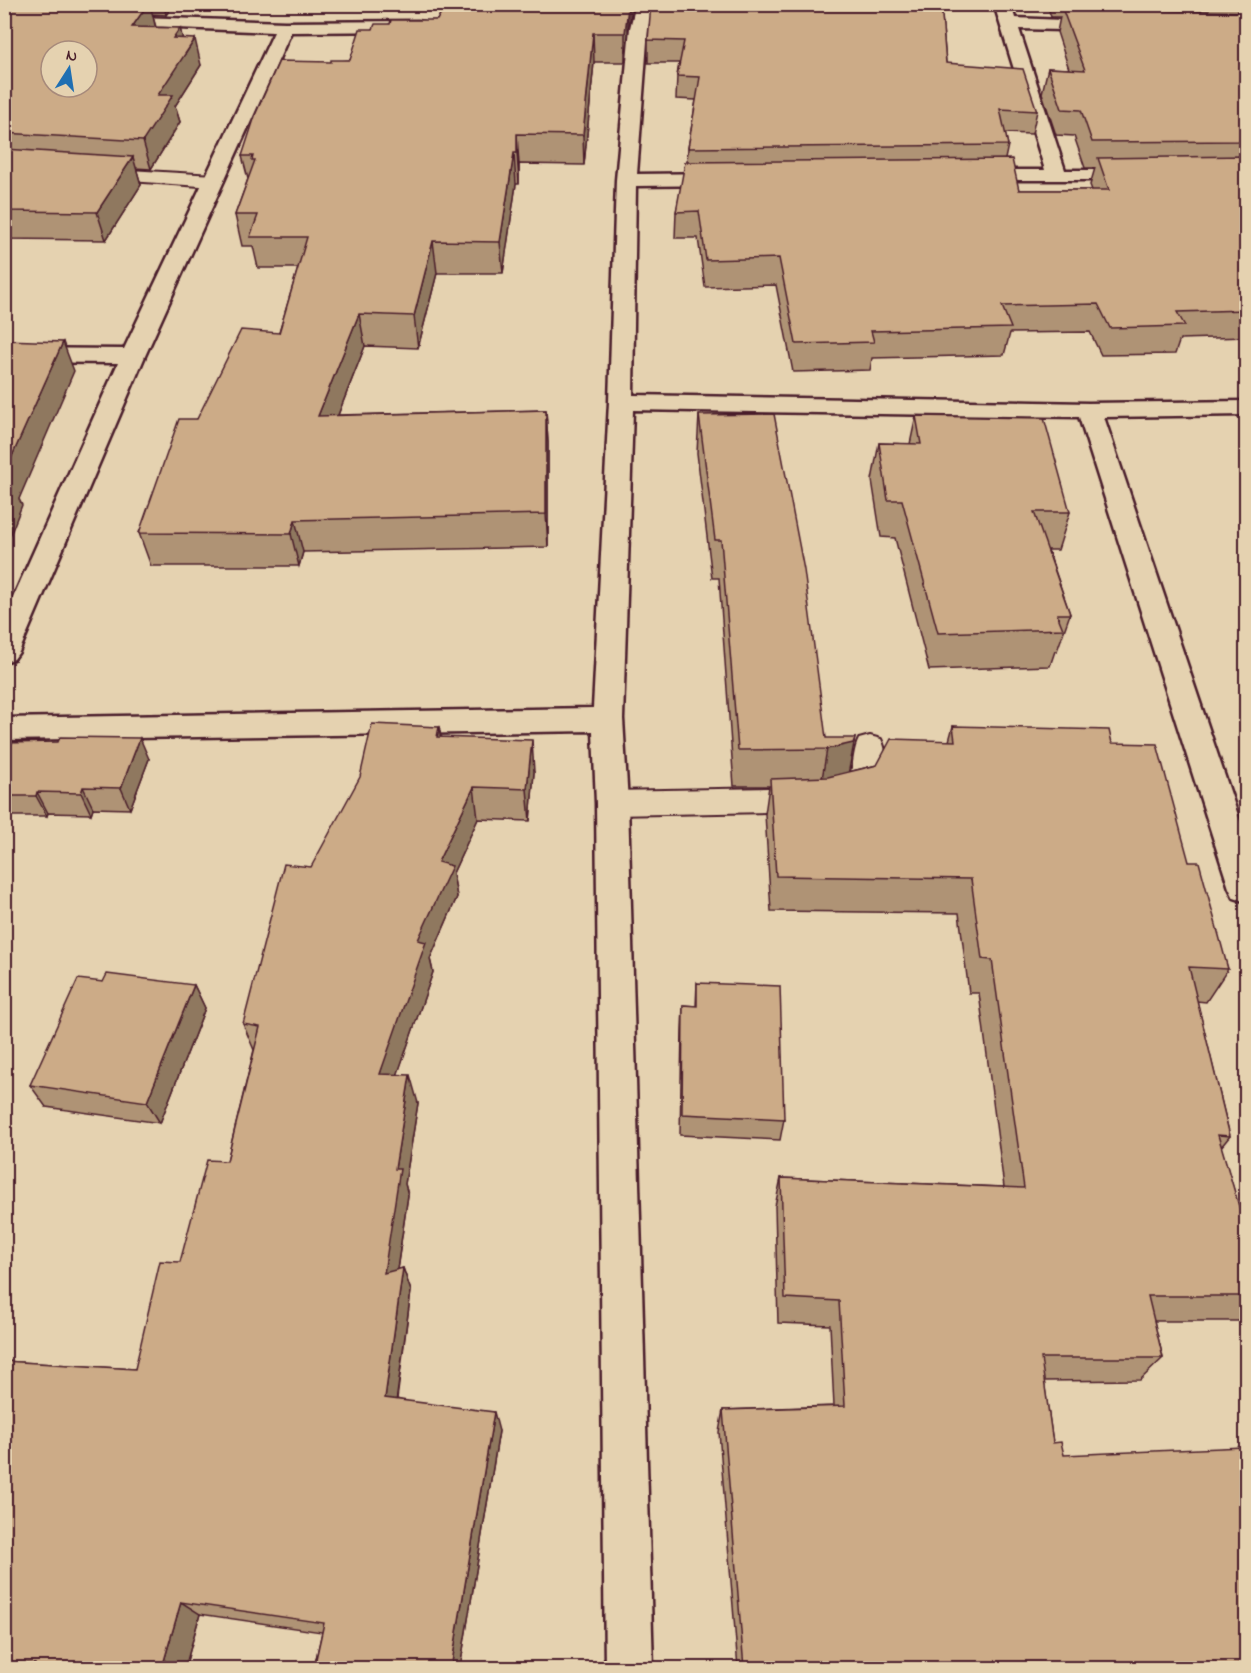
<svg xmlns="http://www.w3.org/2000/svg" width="1251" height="1673" viewBox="0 0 1251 1673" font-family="'Indie Flower',sans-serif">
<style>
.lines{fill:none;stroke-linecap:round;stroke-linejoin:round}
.service-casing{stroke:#4a1f2b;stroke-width:4}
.minor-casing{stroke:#4a1f2b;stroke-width:5}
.service{fill:#e5d2b0;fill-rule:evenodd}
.minor{fill:#e5d2b0;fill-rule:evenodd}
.wall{fill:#af9374;stroke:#4a1f2b;stroke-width:1.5}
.shaded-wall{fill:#8f785e;stroke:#4a1f2b;stroke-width:1.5}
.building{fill:#ccab87;stroke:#4a1f2b;stroke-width:1.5;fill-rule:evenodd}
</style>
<rect width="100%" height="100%" fill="#e5d2b0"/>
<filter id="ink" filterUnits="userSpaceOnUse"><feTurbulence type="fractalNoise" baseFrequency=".0167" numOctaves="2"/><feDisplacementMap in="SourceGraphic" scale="12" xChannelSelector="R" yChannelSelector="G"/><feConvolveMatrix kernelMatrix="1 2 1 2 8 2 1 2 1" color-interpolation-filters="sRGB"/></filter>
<g filter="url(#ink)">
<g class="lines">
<defs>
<g id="service">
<path d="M 95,168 L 214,175 L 221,177 L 224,181 L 221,185 L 214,187 L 88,178 L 85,174 L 88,170 Z"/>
<path d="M 870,736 L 881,739 C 892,760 879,781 868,799 L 821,811 L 612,815 L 601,811 L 597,803 L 601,795 L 612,791 L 821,787 L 847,781 C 855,768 852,752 859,739 Z"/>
</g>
<g id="minor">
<path d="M 636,4 L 653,4 L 648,28 L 637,174 L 726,173 L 733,175 L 736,179 L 733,183 L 726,185 L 636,186 L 633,395 L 1089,403 L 1246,401 L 1246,415 L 1104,417 L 1246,839 L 1246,902 L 1234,898 L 1229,888 L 1079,417 L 633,410 L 623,719 L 628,803 L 653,1668 L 605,1668 L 596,803 L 593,731 L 4,740 L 4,718 L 593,708 L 609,402 L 616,180 L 630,28 Z"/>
<path d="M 994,4 L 1011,4 L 1015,18 L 1110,22 L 1113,26 L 1110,30 L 1104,31 L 1019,29 L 1065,170 L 1137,170 L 1144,172 L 1147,176 L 1144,180 L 963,180 L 960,176 L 963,172 L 970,170 L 1045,170 Z"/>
<path d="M 110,16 L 285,22 L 418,21 L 424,22 L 427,26 L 424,30 L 418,31 L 291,32 L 145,356 L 19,652 L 14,659 L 4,662 L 4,618 L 118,363 L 4,362 L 4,348 L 124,349 L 274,32 L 104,25 L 101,21 L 104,17 Z"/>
</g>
</defs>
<!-- service casing -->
<use href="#service" class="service-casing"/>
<!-- minor casing -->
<use href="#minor" class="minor-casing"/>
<!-- service -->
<use href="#service" class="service"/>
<!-- minor -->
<use href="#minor" class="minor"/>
</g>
<!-- wall -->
<g class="wall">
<path d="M 4,4 L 174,4 L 166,15 L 152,14 L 156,27 L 180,28 L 182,38 L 201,65 L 175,106 L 180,122 L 151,169 L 136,168 L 141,185 L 106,240 L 4,239 Z"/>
<path d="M 446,4 L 634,4 L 630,21 L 628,21 L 628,35 L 625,62 L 594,62 L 584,165 L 519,164 L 519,184 L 516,184 L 503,273 L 437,273 L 418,348 L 365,346 L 338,415 L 546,410 L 548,443 L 548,547 L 303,552 L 299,566 L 151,566 L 139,533 L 197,419 L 279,333 L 298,268 L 258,268 L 253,246 L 242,246 L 235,215 L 248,179 L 242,156 L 331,62 L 350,60 L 373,29 L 390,24 L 437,20 Z"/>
<path d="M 941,4 L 946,63 L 1037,111 L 1032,134 L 1005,133 L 1008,145 L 1005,159 L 1019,190 L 1092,190 L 1090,185 L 1095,168 L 1085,168 L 1074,136 L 1056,135 L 1042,93 L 1048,68 L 1069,69 L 1057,32 L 1060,17 L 1051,17 L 1047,4 L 1246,4 L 1246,337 L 1180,339 L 1175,354 L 1101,355 L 1090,332 L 1010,333 L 1004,355 L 872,358 L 870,370 L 793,372 L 776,285 L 705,287 L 698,238 L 675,238 L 676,212 L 687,162 L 688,148 L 696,100 L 676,99 L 677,76 L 679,63 L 648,63 L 648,40 Z"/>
<path d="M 699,415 L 826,738 L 848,772 L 877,765 L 949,741 L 953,726 L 1112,743 L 1189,862 L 1228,969 L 1206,1002 L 1197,1001 L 1230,1136 L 1221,1147 L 1246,1230 L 1246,1314 L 1239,1321 L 1154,1321 L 1163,1358 L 1140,1380 L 1044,1381 L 1053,1443 L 1246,1668 L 738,1668 L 719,1432 L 723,1410 L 834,1406 L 830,1325 L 778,1323 L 775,1206 L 781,1178 L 1004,1187 L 979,993 L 969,993 L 959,913 L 771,911 L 765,814 L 769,786 L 734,786 L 719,578 L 712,578 L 697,453 Z"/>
<path d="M 916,416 L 1070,512 L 1058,550 L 1048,550 L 1070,614 L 1057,651 L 1055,651 L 1050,666 L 929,670 L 895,538 L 881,537 L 872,480 L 879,443 L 910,444 Z"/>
<path d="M 439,727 L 441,737 L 534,772 L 530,821 L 478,819 L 453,873 L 457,897 L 430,959 L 433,972 L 397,1075 L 418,1103 L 405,1184 L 408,1195 L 397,1270 L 403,1268 L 411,1291 L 397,1399 L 499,1431 L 460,1668 L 314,1668 L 322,1632 L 200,1614 L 185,1668 L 4,1668 L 4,1361 L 135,1369 L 180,1262 L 227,1161 L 254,1050 L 243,1024 L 311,867 Z"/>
<path d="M 4,743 L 149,759 L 130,809 L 93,808 L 91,814 L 48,813 L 47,816 L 10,816 L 4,830 Z"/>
<path d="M 103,982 L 194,985 L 205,1008 L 160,1123 L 46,1107 L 30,1085 Z"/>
<path d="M 697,983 L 784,1119 L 780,1140 L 680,1135 L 682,1028 L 683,1005 L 696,1006 Z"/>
</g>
<!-- shaded-wall -->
<g class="shaded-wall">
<path d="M 148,4 L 150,4 L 156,29 L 132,27 Z"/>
<path d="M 164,4 L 174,4 L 166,15 Z"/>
<path d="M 630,4 L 634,4 L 630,21 Z"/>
<path d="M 628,7 L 628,35 L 625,62 L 625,33 Z"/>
<path d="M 180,28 L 186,53 L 195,39 L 201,65 L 175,106 L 180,122 L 151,169 L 143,141 L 158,95 L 173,38 Z"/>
<path d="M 593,33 L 594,62 L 584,165 L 583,135 Z"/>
<path d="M 517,134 L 519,164 L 519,184 L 517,153 Z"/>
<path d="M 514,153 L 516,184 L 503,273 L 500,242 Z"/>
<path d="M 133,157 L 141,185 L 106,240 L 97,212 Z"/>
<path d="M 433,241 L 437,273 L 418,348 L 414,316 Z"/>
<path d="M 359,314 L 365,346 L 325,448 L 318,416 Z"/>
<path d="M 63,342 L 74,371 L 19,499 L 22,505 L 4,551 L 4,474 Z"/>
<path d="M 546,410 L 548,443 L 548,547 L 546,514 Z"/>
<path d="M 295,520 L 303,552 L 299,566 L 291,534 Z"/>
<path d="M 4,568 L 7,573 L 4,579 Z"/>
<path d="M 439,727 L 444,759 L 437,737 Z"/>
<path d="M 140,738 L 149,759 L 130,809 L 121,788 Z"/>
<path d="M 855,738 L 848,775 L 821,785 L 827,749 Z"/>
<path d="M 532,740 L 534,772 L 530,821 L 527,789 Z"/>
<path d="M 83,787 L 93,808 L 91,814 L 81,793 Z"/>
<path d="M 474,787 L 478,819 L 453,873 L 457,897 L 430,959 L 433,972 L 388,1102 L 380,1074 L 418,940 L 438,862 Z"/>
<path d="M 37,792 L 48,813 L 47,816 L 36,796 Z"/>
<path d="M 4,806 L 10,816 L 4,830 Z"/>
<path d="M 194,985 L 205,1008 L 160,1123 L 147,1102 Z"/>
<path d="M 410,1075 L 418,1103 L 405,1184 L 408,1195 L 393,1296 L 384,1273 L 395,1169 Z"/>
<path d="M 403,1268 L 411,1291 L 394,1417 L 385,1398 Z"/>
<path d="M 494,1412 L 499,1431 L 460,1668 L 451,1668 Z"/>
<path d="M 181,1602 L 200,1614 L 185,1668 L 162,1668 Z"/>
</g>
<!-- building -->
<g class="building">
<path d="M 4,4 L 148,4 L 132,27 L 180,28 L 173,38 L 195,39 L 158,95 L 173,95 L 143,141 L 4,133 ZM 51,51 L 87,51 L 87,87 L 51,87 Z"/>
<path d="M 446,4 L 628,7 L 625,33 L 593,33 L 583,135 L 517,134 L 517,153 L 514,153 L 500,242 L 433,241 L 414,316 L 359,314 L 318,416 L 546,410 L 546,514 L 295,520 L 291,534 L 139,533 L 179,419 L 197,419 L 241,330 L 279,333 L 307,237 L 250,237 L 258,215 L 235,215 L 255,160 L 252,160 L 253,156 L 242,156 L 256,113 L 279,61 L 331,62 L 331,60 L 350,60 L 360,29 L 373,29 L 375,24 L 390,24 L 391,20 L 437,20 Z"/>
<path d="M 651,4 L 941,4 L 946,63 L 1023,69 L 1037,111 L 1000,109 L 1008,145 L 688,148 L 700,77 L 677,76 L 684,41 L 648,40 Z"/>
<path d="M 1062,8 L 1246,12 L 1246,141 L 1092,142 L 1081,110 L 1062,109 L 1048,68 L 1085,70 Z"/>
<path d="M 4,149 L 133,157 L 97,212 L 4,211 Z"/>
<path d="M 1246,156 L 1246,310 L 1177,312 L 1185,326 L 1110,328 L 1098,304 L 1002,306 L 1011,328 L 871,331 L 874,342 L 796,344 L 779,258 L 706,260 L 699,211 L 676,212 L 685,162 L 1012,159 L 1019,190 L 1109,190 L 1098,158 Z"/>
<path d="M 4,340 L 63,342 L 4,474 Z"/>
<path d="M 774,414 L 804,570 L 826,738 L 855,738 L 853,743 L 827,749 L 738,750 L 721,540 L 715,540 L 699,415 Z"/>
<path d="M 916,416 L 1044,418 L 1070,512 L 1034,512 L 1070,614 L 1057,614 L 1063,629 L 938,633 L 902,500 L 888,500 L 879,443 L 921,444 Z"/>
<path d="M 4,476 L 9,476 L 4,488 Z"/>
<path d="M 372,724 L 439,727 L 437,737 L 532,740 L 527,789 L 474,787 L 438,862 L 452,866 L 418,940 L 426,942 L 380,1074 L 410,1075 L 395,1169 L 400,1169 L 384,1273 L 403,1268 L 385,1398 L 494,1412 L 451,1668 L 314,1668 L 324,1623 L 181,1602 L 162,1668 L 34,1668 L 35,1664 L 4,1662 L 4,1361 L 135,1369 L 160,1261 L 180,1262 L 207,1160 L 227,1161 L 260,1027 L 243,1024 L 284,864 L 311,867 L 360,777 Z"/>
<path d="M 953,726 L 1109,730 L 1112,743 L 1157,744 L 1189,862 L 1199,862 L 1228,969 L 1189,967 L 1230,1136 L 1218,1135 L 1246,1230 L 1246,1296 L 1148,1296 L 1163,1358 L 1041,1358 L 1053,1443 L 1061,1442 L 1064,1455 L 1243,1447 L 1246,1456 L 1246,1668 L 744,1668 L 723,1410 L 845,1406 L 839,1301 L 785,1298 L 781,1178 L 1024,1188 L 992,960 L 982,959 L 971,879 L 776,876 L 770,779 L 828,777 L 877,765 L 891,739 L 955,741 Z"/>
<path d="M 60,737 L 140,738 L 121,788 L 83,787 L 81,793 L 37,792 L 36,796 L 4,796 L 4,743 L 58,742 Z"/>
<path d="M 107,974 L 194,985 L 147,1102 L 30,1085 L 78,979 L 103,982 Z"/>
<path d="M 697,983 L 780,986 L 784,1119 L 682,1114 L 683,1005 L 697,1006 Z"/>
</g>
</g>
<!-- margin -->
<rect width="1251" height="1673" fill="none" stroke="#e5d2b0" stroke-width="24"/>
<rect x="12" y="12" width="1227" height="1649" fill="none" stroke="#4a1f2b" stroke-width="2" filter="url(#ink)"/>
<!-- north arrow -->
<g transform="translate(69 69) rotate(12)"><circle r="28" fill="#e5d2b0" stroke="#a78a7b" stroke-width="1.5"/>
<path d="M0-4.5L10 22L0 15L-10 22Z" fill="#1f6fb2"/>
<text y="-9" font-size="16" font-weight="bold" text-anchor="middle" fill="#4a1f2b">N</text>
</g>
</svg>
